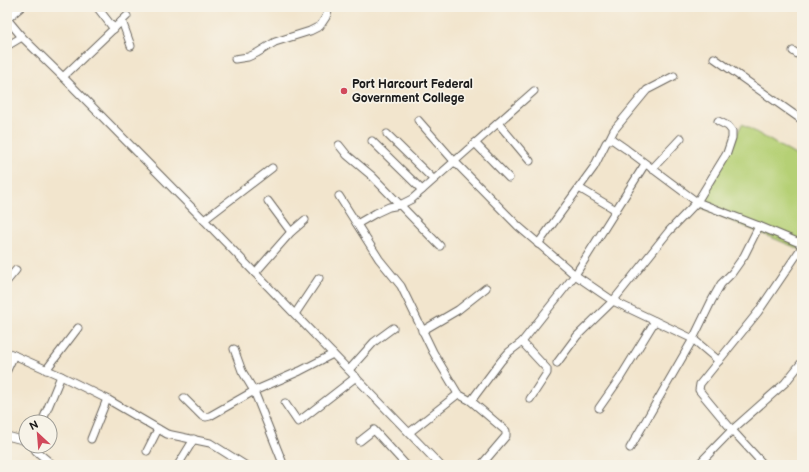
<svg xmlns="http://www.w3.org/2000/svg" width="809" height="472" viewBox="0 0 809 472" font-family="'Balsamiq Sans',sans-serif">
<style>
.green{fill:#b5d075;stroke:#687648}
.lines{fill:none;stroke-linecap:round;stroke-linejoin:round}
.minor-casing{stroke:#67625a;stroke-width:9}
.minor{stroke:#fff;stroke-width:7}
.poi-dot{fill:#d1495b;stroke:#f7f3e8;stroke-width:1.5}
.labels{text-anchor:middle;stroke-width:3.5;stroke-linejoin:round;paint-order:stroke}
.poi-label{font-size:12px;font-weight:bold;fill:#1c1c1c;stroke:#f7f3e8;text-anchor:start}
</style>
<rect width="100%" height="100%" fill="#f7f3e8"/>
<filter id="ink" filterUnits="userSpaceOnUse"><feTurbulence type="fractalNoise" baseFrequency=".025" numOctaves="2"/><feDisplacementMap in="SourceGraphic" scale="8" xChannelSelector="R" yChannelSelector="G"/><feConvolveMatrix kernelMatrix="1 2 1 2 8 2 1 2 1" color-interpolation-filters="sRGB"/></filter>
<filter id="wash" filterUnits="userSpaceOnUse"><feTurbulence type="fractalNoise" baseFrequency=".012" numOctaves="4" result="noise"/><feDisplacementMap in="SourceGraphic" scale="16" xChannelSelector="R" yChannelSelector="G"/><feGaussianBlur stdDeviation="0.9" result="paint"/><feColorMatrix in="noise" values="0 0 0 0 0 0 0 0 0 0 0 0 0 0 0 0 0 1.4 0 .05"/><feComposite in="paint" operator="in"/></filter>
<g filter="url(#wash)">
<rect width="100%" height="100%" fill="#f2e5cd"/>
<!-- green -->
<path class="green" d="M 742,124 L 802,159 L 802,250 L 700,208 Z"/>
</g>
<g filter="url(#ink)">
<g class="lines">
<defs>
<g id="minor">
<path d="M 97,7 L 114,29"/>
<path d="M 7,19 L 22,37 L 63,77 L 204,220 L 440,465"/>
<path d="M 7,19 L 21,7"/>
<path d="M 122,21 L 131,46"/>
<path d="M 7,46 L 22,37"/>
<path d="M 793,51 L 802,57"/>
<path d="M 714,58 L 802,120"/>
<path d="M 235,59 L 248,57 L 257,53 L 275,42 L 310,31 L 320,26 L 326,17 L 329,7"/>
<path d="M 63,77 L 127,16"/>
<path d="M 418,120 L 454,161 L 518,226 L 575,275 L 613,301 L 693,339 L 719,361"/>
<path d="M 498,123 L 530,161"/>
<path d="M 387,134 L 433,179"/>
<path d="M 609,140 L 614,130 L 647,90 L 674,76"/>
<path d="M 372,141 L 422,190"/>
<path d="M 475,143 L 509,178"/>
<path d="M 339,145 L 347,155 L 372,176 L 440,246"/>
<path d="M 652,169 L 681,138"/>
<path d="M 579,188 L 616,210"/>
<path d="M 339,196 L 379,259 L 401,286 L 433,352 L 458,394 L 471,401 L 506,431 L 506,436 L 483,463"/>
<path d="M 268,201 L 291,232"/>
<path d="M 204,220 L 272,168"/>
<path d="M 357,224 L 376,213 L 389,207 L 400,205 L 412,199 L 534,91"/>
<path d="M 538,244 L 594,167 L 606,143 L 609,140 L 613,140 L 626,149 L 697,202 L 759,226 L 802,244"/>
<path d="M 255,273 L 291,232 L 305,220"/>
<path d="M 7,281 L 16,270"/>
<path d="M 295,314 L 319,278"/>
<path d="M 422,331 L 458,310 L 486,288"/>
<path d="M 522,342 L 547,369 L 547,373 L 530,399"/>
<path d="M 234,349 L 242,371 L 254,391 L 282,461"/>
<path d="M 7,352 L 61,376 L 107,399 L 167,434 L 210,443 L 245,465"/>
<path d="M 557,363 L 577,336 L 613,301 L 669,231 L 697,202 L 727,153 L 732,138 L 732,131 L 728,126 L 718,121"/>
<path d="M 7,370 L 14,355"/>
<path d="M 46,370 L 78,328"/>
<path d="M 349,370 L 374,342 L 393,328"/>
<path d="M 184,398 L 202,416 L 206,417 L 210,416 L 254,391 L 300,371 L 333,354"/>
<path d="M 471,401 L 501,361 L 509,352 L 522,342 L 575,275 L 645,164"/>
<path d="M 285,403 L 298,422 L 356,377"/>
<path d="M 599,408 L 620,378 L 655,321"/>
<path d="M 42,422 L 61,376"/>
<path d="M 410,432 L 458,394"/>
<path d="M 7,436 L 26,441"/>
<path d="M 91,439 L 107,399"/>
<path d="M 360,441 L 374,430 L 406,465"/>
<path d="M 33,446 L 36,451 L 53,465"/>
<path d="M 630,448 L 693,339 L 712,300 L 721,284 L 732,273 L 744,256 L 759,226"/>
<path d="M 147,451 L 158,429"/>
<path d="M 178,465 L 194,439"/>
<path d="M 698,465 L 732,430 L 785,383 L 802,362"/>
<path d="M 764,465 L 732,430 L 703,395 L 699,390 L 700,384 L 758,312 L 802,247"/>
</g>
</defs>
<!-- minor casing -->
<use href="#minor" class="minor-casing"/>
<!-- minor -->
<use href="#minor" class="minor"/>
</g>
</g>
<!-- markers -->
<circle class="poi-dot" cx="344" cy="91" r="4"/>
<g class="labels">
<!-- poi labels -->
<g class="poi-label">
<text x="352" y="88">Port Harcourt Federal<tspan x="352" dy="14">Government College</tspan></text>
</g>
</g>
<!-- margin -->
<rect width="809" height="472" fill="none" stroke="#f7f3e8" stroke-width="24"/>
<!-- north arrow -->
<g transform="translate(38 434) rotate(334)"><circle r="19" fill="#f7f3e8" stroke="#9f9d96"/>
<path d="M0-3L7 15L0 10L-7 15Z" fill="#d1495b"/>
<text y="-6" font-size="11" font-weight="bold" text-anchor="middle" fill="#1c1c1c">N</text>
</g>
</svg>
